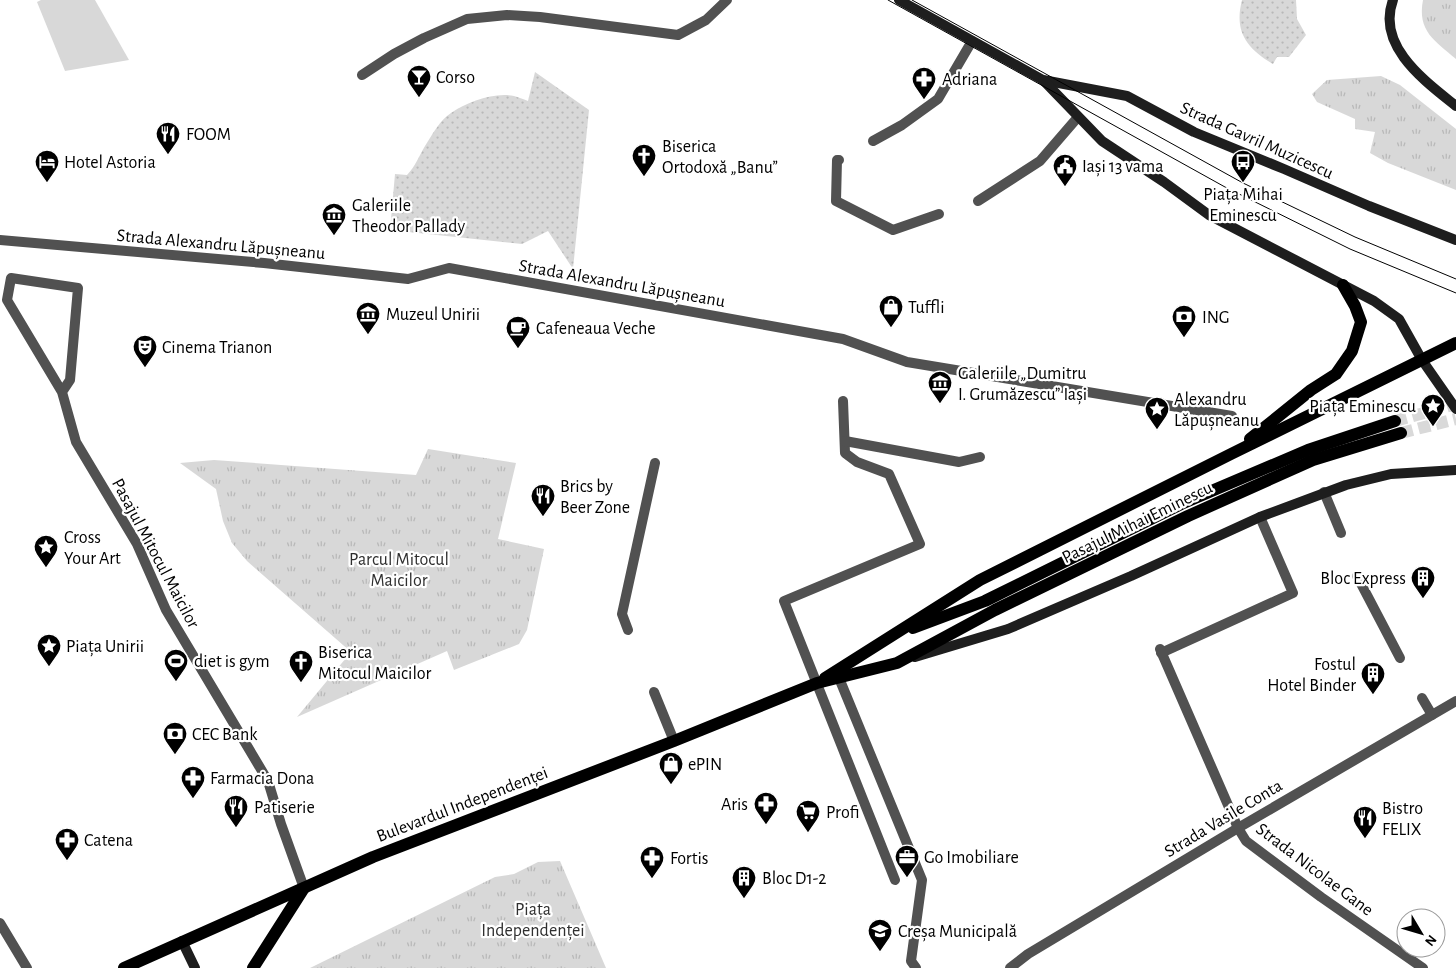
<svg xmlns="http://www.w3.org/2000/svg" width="1456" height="968" viewBox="0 0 1456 968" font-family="'Alegreya Sans',sans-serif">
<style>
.grass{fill:url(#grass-dots)}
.park{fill:url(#park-tufts)}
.pitch{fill:#d8d8d8}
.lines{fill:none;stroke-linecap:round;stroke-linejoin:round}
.primary-tunnel{stroke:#d9d9d9;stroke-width:12;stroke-dasharray:12 6;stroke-linecap:butt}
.lane{stroke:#515151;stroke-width:10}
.street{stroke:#515151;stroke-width:10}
.secondary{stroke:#1e1e1e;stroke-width:10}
.primary{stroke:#000;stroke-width:12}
.tram{stroke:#000;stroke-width:1}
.labels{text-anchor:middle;stroke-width:4.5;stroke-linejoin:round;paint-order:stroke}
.poi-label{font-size:18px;fill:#000;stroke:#fff;text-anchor:start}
.street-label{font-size:18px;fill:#000;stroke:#fff}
.park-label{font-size:18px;fill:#2f2f2f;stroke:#fff}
</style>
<defs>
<pattern id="grass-dots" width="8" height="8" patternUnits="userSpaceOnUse" patternTransform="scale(1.25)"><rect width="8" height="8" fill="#d8d8d8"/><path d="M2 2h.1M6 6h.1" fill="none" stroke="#b8b8b8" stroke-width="1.8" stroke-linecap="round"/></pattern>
<pattern id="park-tufts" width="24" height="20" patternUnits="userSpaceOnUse" patternTransform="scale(1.25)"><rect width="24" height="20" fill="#d8d8d8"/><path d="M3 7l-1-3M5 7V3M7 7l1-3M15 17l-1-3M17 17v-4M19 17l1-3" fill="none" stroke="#b8b8b8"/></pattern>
</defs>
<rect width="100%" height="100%" fill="#fff"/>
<!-- grass -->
<g class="grass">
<path d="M 1242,0 L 1296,0 L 1297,19 L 1306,35 L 1289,57 L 1277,57 L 1273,64 C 1246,48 1234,31 1242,0 Z"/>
<path d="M 535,72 L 589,110 L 573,269 L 548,231 L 522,244 L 390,230 L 395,174 L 407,175 C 415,167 419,156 425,146 C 432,135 440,120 451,113 C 467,102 494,92 514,96 C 518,97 523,99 528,101 Z"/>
</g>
<!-- park -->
<g class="park">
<path d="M 1423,0 L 1456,0 L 1456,59 C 1435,41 1417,31 1423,0 Z"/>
<path d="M 1381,76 L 1400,85 L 1456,129 L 1456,190 L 1388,163 L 1370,153 L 1375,132 L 1355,129 L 1355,119 L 1317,102 L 1312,94 L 1327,80 Z"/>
<path d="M 428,449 L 516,463 L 498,539 L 544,549 L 527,630 L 519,644 L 454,670 L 447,651 L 297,717 L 351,652 L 247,561 L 232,543 L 223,521 L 216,489 L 180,463 L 214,460 L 416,475 Z"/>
<path d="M 560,861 L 606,968 L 310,968 L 495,877 L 514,874 L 538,862 Z"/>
</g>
<!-- pitch -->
<path class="pitch" d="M 41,0 L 95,0 L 129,60 L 65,71 L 37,2 Z"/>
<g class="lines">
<!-- primary-tunnel -->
<g class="primary-tunnel">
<path d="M 1395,421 L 1456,404"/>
<path d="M 1401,433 L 1456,419"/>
</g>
<!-- lane -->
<g class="lane">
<path d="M 362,75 L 394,54 L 424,38 L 467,19 L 507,15 L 540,17 L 678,35 L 706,20 L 727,0"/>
<path d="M 873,141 L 902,125 L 938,99 L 972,41"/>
<path d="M 839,160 L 837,160 L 836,201 L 893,230 L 939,214"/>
<path d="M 978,201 L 1040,161 L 1078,117"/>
<path d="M 62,392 L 70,380 L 78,288 L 11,278 L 7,300 L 62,392 L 76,442 L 137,544 L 166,610 L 268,781 L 281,824 L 304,888"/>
<path d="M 843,401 L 845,453 L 857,462 L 889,474 L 920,544 L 784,601 L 895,880"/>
<path d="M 845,441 L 959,462 L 980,457"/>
<path d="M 1324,492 L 1341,533"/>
<path d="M 1357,576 L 1400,658"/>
<path d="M 628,630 L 622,614 L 655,463"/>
<path d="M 1160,649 L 1238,828"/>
<path d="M 1161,653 L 1293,593 L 1260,517"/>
<path d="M 839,678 L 922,880 L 911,961 L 916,968"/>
<path d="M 654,692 L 674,741"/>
<path d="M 1422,698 L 1432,715"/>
<path d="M 0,923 L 27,968"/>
</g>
<!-- street -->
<g class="street">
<path d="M 0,240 L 264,263 L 408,279 L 449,268 L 843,339 L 907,362 L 1232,416"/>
<path d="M 1238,828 L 1246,841 L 1321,897 L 1423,968"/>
<path d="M 1010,968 L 1028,954 L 1238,828 L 1456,701"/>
</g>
<!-- secondary -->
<g class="secondary">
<path d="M 899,0 L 1043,80 L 1127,96 L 1194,132 L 1284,169 L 1369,206 L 1456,240"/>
<path d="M 1393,0 C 1376,46 1425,81 1456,106"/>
<path d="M 1043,80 L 1102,141 L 1164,182 L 1209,215 L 1374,301 L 1399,319 L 1422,360 L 1456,409"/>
<path d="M 915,657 L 1008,629 L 1131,576 L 1260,517 L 1346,485 L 1391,474 L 1456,470"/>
<path d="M 182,941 L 195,968"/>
</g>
<!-- primary -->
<g class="primary">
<path d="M 1250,439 L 1311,390 L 1336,374 L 1352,351 L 1361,322 L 1355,306 L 1343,285"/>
<path d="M 913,628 L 985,601 L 1181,504 L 1308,450 L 1395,421"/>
<path d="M 825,678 L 980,580 L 1231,454 L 1456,343"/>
<path d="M 124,968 L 373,857 L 674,741 L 817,683 L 897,663 L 995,610 L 1188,516 L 1313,460 L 1401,433"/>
<path d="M 253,968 L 304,888"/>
</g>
<!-- tram -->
<g class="tram">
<path d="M 888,0 L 1225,187 L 1350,249 L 1456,293"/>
<path d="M 912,0 L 1243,183 L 1355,237 L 1456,279"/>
</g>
</g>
<!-- icons -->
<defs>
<symbol id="bar-pin" viewBox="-11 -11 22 30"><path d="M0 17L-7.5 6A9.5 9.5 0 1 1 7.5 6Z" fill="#000" stroke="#fff"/><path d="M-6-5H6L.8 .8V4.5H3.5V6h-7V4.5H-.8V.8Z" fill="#fff"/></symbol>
<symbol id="pharmacy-pin" viewBox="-11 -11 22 30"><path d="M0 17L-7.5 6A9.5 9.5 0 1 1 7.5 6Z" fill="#000" stroke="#fff"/><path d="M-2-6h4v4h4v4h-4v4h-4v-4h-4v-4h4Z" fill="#fff"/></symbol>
<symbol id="restaurant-pin" viewBox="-11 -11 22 30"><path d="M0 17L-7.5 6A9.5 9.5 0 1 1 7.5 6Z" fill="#000" stroke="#fff"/><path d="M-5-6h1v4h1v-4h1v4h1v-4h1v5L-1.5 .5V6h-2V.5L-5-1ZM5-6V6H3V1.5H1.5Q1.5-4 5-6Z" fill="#fff"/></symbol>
<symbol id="church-pin" viewBox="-11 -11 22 30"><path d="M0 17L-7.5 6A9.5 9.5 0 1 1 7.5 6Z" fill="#000" stroke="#fff"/><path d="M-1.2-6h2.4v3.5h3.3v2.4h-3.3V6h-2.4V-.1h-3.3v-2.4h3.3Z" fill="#fff"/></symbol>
<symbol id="hotel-pin" viewBox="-11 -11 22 30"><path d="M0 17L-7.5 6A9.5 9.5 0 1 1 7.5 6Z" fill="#000" stroke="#fff"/><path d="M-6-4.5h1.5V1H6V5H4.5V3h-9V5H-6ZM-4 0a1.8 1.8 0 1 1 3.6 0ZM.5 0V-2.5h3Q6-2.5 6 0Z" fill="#fff"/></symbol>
<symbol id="bus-pin" viewBox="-11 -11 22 30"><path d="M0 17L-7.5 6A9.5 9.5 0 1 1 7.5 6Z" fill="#000" stroke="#fff"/><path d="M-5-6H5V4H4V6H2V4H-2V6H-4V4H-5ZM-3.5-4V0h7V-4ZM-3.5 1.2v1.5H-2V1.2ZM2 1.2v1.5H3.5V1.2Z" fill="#fff"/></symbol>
<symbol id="civic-pin" viewBox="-11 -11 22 30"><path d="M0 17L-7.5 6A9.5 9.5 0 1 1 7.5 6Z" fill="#000" stroke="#fff"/><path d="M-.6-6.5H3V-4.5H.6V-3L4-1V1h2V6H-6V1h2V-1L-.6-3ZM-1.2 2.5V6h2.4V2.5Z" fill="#fff"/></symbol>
<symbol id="museum-pin" viewBox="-11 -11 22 30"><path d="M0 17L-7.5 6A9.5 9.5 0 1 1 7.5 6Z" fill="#000" stroke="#fff"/><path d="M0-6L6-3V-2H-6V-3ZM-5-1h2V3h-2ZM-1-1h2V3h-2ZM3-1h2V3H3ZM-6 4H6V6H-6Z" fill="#fff"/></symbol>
<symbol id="shop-pin" viewBox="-11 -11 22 30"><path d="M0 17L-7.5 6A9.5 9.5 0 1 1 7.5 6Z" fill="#000" stroke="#fff"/><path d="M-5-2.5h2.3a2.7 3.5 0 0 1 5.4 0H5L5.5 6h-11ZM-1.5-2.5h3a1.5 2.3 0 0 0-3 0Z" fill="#fff"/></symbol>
<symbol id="bank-pin" viewBox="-11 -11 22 30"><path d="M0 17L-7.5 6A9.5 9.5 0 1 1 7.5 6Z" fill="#000" stroke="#fff"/><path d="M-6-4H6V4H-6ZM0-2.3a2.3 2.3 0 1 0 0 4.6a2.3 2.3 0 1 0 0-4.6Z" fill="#fff"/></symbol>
<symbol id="cafe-pin" viewBox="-11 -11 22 30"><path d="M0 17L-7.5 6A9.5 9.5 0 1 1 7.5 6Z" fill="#000" stroke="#fff"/><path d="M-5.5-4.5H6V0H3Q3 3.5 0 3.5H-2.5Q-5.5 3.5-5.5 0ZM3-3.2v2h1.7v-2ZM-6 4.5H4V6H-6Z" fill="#fff"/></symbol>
<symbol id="theatre-pin" viewBox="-11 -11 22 30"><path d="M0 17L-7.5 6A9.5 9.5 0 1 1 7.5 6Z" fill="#000" stroke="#fff"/><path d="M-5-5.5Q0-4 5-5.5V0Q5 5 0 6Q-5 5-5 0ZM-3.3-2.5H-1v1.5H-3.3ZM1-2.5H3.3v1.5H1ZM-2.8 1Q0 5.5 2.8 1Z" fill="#fff"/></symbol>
<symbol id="sight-pin" viewBox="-11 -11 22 30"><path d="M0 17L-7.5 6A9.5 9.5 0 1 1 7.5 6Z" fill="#000" stroke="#fff"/><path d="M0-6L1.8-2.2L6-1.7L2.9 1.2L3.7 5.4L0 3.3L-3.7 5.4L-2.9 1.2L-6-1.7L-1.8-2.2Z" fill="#fff"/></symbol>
<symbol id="building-pin" viewBox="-11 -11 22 30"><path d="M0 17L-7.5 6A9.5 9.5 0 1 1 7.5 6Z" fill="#000" stroke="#fff"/><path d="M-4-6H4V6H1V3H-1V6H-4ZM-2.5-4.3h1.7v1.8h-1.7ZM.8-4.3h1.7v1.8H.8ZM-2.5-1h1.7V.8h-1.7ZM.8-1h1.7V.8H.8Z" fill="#fff"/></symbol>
<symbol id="stadium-pin" viewBox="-11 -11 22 30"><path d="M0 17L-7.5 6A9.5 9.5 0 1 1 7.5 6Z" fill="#000" stroke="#fff"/><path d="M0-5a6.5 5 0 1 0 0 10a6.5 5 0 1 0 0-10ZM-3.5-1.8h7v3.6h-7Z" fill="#fff"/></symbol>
<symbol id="supermarket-pin" viewBox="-11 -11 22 30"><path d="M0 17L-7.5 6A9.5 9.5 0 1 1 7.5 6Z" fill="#000" stroke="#fff"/><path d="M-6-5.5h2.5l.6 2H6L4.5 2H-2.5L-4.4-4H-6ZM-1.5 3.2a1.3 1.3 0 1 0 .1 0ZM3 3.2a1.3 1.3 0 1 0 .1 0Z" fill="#fff"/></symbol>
<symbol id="office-pin" viewBox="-11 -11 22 30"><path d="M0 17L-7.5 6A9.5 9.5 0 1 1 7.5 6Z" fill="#000" stroke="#fff"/><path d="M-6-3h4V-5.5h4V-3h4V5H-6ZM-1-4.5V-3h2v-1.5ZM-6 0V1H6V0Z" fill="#fff"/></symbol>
<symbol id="school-pin" viewBox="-11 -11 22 30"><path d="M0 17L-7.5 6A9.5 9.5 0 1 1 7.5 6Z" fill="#000" stroke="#fff"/><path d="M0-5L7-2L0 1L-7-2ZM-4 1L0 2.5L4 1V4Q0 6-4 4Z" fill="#fff"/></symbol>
</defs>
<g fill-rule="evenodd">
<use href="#bar-pin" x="405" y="63" width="28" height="38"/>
<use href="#pharmacy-pin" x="910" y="65" width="28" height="38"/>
<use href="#restaurant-pin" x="154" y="120" width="28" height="38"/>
<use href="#church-pin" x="630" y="142" width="28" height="38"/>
<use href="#hotel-pin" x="33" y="148" width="28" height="38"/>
<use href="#bus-pin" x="1229" y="148" width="28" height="38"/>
<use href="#civic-pin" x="1051" y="152" width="28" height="38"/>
<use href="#museum-pin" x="320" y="201" width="28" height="38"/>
<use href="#shop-pin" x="877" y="293" width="28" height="38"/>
<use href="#museum-pin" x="354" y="300" width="28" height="38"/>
<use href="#bank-pin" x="1170" y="303" width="28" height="38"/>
<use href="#cafe-pin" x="504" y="314" width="28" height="38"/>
<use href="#theatre-pin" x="131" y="333" width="28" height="38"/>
<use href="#museum-pin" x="926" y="369" width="28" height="38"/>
<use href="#sight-pin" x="1419" y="392" width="28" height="38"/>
<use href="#sight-pin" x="1143" y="395" width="28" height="38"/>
<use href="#restaurant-pin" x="529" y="482" width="28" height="38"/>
<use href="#sight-pin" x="32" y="533" width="28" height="38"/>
<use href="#building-pin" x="1409" y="564" width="28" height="38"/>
<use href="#sight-pin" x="35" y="632" width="28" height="38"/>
<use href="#stadium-pin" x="162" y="647" width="28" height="38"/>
<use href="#church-pin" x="287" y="648" width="28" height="38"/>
<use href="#building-pin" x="1359" y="660" width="28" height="38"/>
<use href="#bank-pin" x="161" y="720" width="28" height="38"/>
<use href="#shop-pin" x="657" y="750" width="28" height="38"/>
<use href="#pharmacy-pin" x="179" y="764" width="28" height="38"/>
<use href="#pharmacy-pin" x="752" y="790" width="28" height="38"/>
<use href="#restaurant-pin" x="222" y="793" width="28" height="38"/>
<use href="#supermarket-pin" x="794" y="798" width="28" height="38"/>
<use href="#restaurant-pin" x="1351" y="804" width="28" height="38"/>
<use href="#pharmacy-pin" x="53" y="826" width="28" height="38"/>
<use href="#office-pin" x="893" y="843" width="28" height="38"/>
<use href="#pharmacy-pin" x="638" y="844" width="28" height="38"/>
<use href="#building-pin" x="730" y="864" width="28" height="38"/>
<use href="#school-pin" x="866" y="917" width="28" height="38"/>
</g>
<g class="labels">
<!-- poi labels -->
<g class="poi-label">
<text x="436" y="83">Corso</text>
<text x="942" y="85">Adriana</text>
<text x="186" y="140">FOOM</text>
<text x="662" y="152">Biserica<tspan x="662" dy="21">Ortodoxă „Banu”</tspan></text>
<text x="64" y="168">Hotel Astoria</text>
<text x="1082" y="172">Iași 13 vama</text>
<text x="1243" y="200" text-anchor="middle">Piața Mihai<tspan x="1243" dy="21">Eminescu</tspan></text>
<text x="352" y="211">Galeriile<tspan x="352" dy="21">Theodor Pallady</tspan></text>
<text x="908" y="313">Tuffli</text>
<text x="386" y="320">Muzeul Unirii</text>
<text x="1202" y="323">ING</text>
<text x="536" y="334">Cafeneaua Veche</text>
<text x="162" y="353">Cinema Trianon</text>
<text x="958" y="379">Galeriile „Dumitru<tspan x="958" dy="21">I. Grumăzescu” Iași</tspan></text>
<text x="1174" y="405">Alexandru<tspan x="1174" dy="21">Lăpușneanu</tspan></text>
<text x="1416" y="412" text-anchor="end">Piața Eminescu</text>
<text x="560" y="492">Brics by<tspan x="560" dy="21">Beer Zone</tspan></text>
<text x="64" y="543">Cross<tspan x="64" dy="21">Your Art</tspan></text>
<text x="1406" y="584" text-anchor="end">Bloc Express</text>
<text x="66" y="652">Piața Unirii</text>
<text x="318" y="658">Biserica<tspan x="318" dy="21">Mitocul Maicilor</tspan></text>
<text x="194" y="667">diet is gym</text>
<text x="1356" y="670" text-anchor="end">Fostul<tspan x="1356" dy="21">Hotel Binder</tspan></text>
<text x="192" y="740">CEC Bank</text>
<text x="688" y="770">ePIN</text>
<text x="210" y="784">Farmacia Dona</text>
<text x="748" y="810" text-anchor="end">Aris</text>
<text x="254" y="813">Patiserie</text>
<text x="1382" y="814">Bistro<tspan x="1382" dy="21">FELIX</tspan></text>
<text x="826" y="818">Profi</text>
<text x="84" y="846">Catena</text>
<text x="924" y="863">Go Imobiliare</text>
<text x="670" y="864">Fortis</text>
<text x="762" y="884">Bloc D1-2</text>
<text x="898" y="937">Creșa Municipală</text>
</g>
<!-- street labels -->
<g class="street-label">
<text transform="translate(1257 140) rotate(24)" y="6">Strada Gavril Muzicescu</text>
<text transform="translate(221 244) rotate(5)" y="6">Strada Alexandru Lăpușneanu</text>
<text transform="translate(622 283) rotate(10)" y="6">Strada Alexandru Lăpușneanu</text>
<text transform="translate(1137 522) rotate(-26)" y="6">Pasajul Mihai Eminescu</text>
<text transform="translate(156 553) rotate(62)" y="6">Pasajul Mitocul Maicilor</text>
<text transform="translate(462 804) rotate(-21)" y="6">Bulevardul Independenței</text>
<text transform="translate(1223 818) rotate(-31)" y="6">Strada Vasile Conta</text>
<text transform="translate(1315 869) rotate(37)" y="6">Strada Nicolae Gane</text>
</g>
<!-- park labels -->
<g class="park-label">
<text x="399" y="565">Parcul Mitocul<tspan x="399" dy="21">Maicilor</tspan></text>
<text x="533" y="915">Piața<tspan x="533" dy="21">Independenței</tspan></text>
</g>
</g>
<!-- north arrow -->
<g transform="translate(1421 933) rotate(128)"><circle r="24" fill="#ffffff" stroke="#999999"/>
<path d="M0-4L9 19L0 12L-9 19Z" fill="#000000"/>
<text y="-8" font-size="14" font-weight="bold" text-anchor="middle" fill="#000000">N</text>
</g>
</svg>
